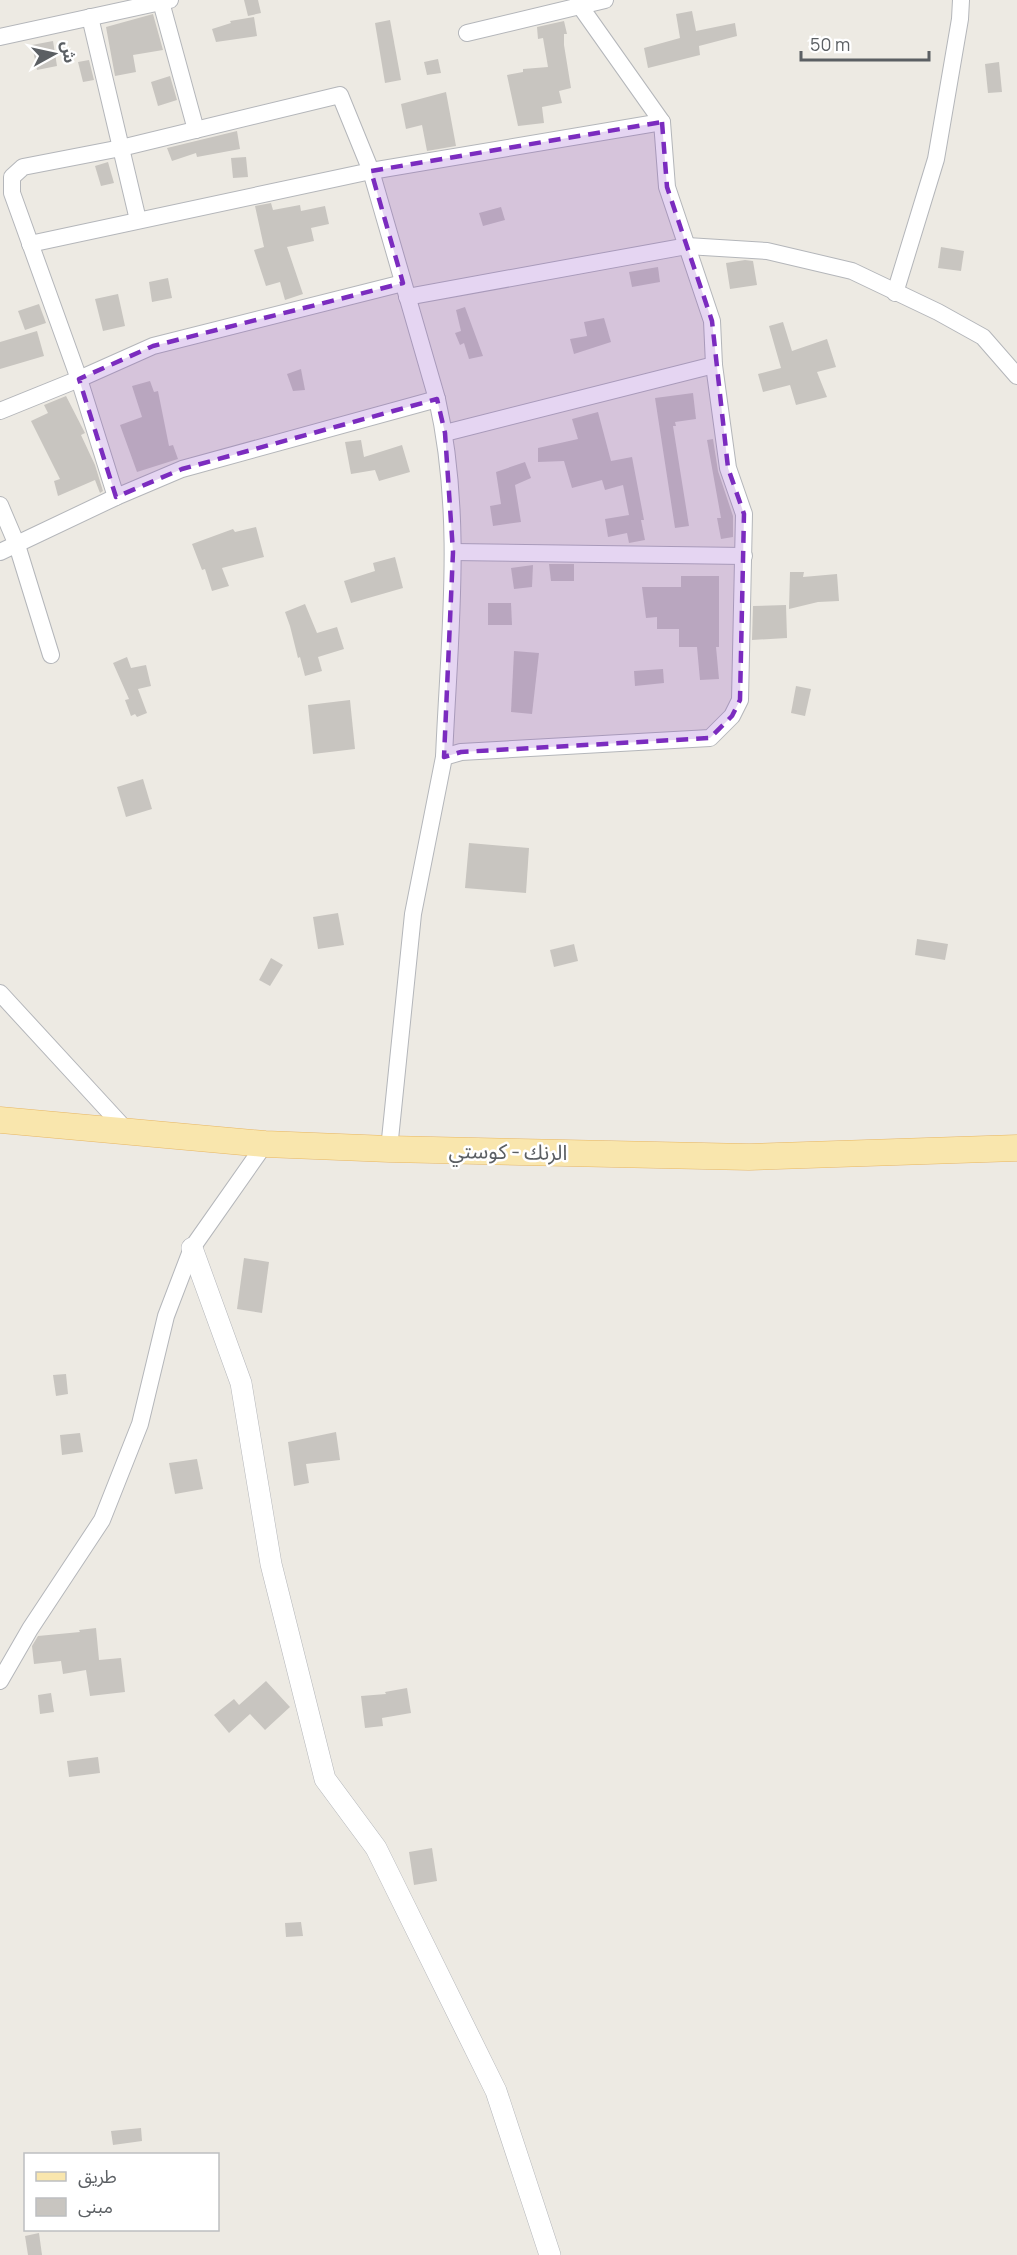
<svg xmlns="http://www.w3.org/2000/svg" width="1017" height="2255" viewBox="0 0 1017 2255" font-family="Manrope,'Noto Sans Arabic',sans-serif">
<style>
.building{fill:#c8c5c0}
.lines{fill:none;stroke-linecap:round;stroke-linejoin:round}
.minor-casing{stroke:#b4b6ba;stroke-width:18}
.tertiary-casing{stroke:#b4b6ba;stroke-width:22}
.primary-casing{stroke:#e7b663;stroke-width:27}
.minor{stroke:#fff;stroke-width:16}
.tertiary{stroke:#fff;stroke-width:21}
.primary{stroke:#f9e6ad;stroke-width:26}
.marked{fill:#7b2cbf;fill-opacity:0.2;stroke:#7b2cbf;stroke-width:4.5;stroke-dasharray:12 8;stroke-linejoin:round}
.labels{text-anchor:middle;stroke-width:5;stroke-linejoin:round;paint-order:stroke}
.street-label{font-size:21px;fill:#5b5f63;stroke:#fff}
</style>
<rect width="100%" height="100%" fill="#edeae3"/>
<!-- building -->
<g class="building">
<path d="M 244,0 L 258,0 L 261,13 L 248,16 Z"/>
<path d="M 692,11 L 696,31 L 735,23 L 737,36 L 699,46 L 700,55 L 648,68 L 644,48 L 680,38 L 676,14 Z"/>
<path d="M 153,14 L 163,50 L 133,55 L 136,72 L 115,76 L 106,27 Z"/>
<path d="M 254,17 L 257,36 L 216,42 L 212,29 L 231,23 L 230,21 Z"/>
<path d="M 390,20 L 401,80 L 385,83 L 375,23 Z"/>
<path d="M 564,21 L 567,34 L 564,34 L 564,45 L 571,88 L 559,91 L 562,103 L 542,107 L 544,123 L 518,126 L 507,75 L 523,72 L 523,69 L 548,67 L 543,38 L 538,39 L 537,27 Z"/>
<path d="M 53,41 L 57,66 L 37,70 L 32,45 Z"/>
<path d="M 438,59 L 441,73 L 427,75 L 424,62 Z"/>
<path d="M 89,60 L 94,80 L 83,82 L 78,62 Z"/>
<path d="M 999,62 L 1002,92 L 988,93 L 985,64 Z"/>
<path d="M 170,76 L 177,100 L 158,106 L 151,82 Z"/>
<path d="M 446,92 L 456,146 L 427,151 L 422,125 L 406,129 L 401,104 Z"/>
<path d="M 237,131 L 240,149 L 197,157 L 196,153 L 172,161 L 167,148 Z"/>
<path d="M 246,157 L 248,177 L 233,178 L 231,158 Z"/>
<path d="M 108,162 L 114,183 L 101,186 L 95,166 Z"/>
<path d="M 271,203 L 273,210 L 300,205 L 301,211 L 325,206 L 329,224 L 311,228 L 314,241 L 287,247 L 303,294 L 285,300 L 280,282 L 266,286 L 254,250 L 264,247 L 255,206 Z"/>
<path d="M 501,207 L 505,220 L 483,226 L 479,213 Z"/>
<path d="M 941,247 L 964,251 L 961,271 L 938,268 Z"/>
<path d="M 745,260 L 753,261 L 757,285 L 730,289 L 726,263 Z"/>
<path d="M 658,267 L 660,282 L 632,287 L 629,272 Z"/>
<path d="M 168,278 L 172,298 L 152,302 L 149,282 Z"/>
<path d="M 118,294 L 125,326 L 103,331 L 95,299 Z"/>
<path d="M 39,304 L 46,323 L 25,330 L 18,311 Z"/>
<path d="M 465,307 L 483,356 L 469,359 L 464,343 L 460,345 L 455,333 L 461,331 L 456,310 Z"/>
<path d="M 604,318 L 611,342 L 574,354 L 570,339 L 587,336 L 584,322 Z"/>
<path d="M 783,322 L 792,351 L 827,339 L 836,367 L 817,372 L 827,397 L 796,405 L 790,385 L 763,392 L 758,374 L 781,368 L 769,326 Z"/>
<path d="M 37,331 L 44,356 L 0,369 L 0,342 Z"/>
<path d="M 301,369 L 305,390 L 293,391 L 287,374 Z"/>
<path d="M 150,381 L 154,392 L 158,391 L 169,446 L 173,445 L 178,459 L 137,472 L 120,425 L 142,417 L 132,386 Z"/>
<path d="M 693,393 L 696,419 L 675,422 L 676,426 L 673,426 L 689,526 L 675,528 L 655,398 Z"/>
<path d="M 66,396 L 85,433 L 81,435 L 95,465 L 103,491 L 100,493 L 95,480 L 58,496 L 54,481 L 60,479 L 31,421 L 48,413 L 44,405 Z"/>
<path d="M 598,412 L 611,461 L 632,457 L 644,520 L 641,520 L 645,540 L 629,543 L 627,533 L 608,537 L 605,519 L 629,515 L 623,485 L 605,490 L 602,480 L 572,488 L 564,461 L 538,462 L 538,448 L 578,439 L 572,419 Z"/>
<path d="M 713,439 L 718,471 L 733,516 L 733,537 L 721,539 L 717,518 L 721,518 L 707,440 Z"/>
<path d="M 361,440 L 364,457 L 402,445 L 410,472 L 379,481 L 375,470 L 351,474 L 345,442 Z"/>
<path d="M 525,462 L 531,478 L 515,485 L 521,522 L 493,526 L 490,506 L 501,504 L 496,472 Z"/>
<path d="M 256,527 L 264,557 L 222,568 L 229,586 L 212,591 L 205,569 L 202,570 L 192,544 L 233,529 L 235,532 Z"/>
<path d="M 395,557 L 403,588 L 351,603 L 344,581 L 375,571 L 373,563 Z"/>
<path d="M 549,564 L 574,564 L 574,581 L 551,581 Z"/>
<path d="M 533,565 L 532,587 L 514,589 L 511,568 Z"/>
<path d="M 790,572 L 804,572 L 803,577 L 837,574 L 839,601 L 818,602 L 789,609 Z"/>
<path d="M 681,576 L 719,576 L 719,647 L 716,647 L 719,679 L 700,680 L 697,647 L 679,647 L 679,629 L 657,629 L 657,617 L 646,618 L 642,587 L 681,587 Z"/>
<path d="M 488,603 L 511,603 L 512,625 L 488,625 Z"/>
<path d="M 305,604 L 317,633 L 337,627 L 344,649 L 318,657 L 322,671 L 305,676 L 300,657 L 298,658 L 290,626 L 285,612 Z"/>
<path d="M 786,605 L 787,638 L 752,640 L 753,606 Z"/>
<path d="M 514,651 L 539,653 L 532,714 L 511,712 Z"/>
<path d="M 127,657 L 131,668 L 146,665 L 151,686 L 138,689 L 147,713 L 137,717 L 135,714 L 131,716 L 125,700 L 129,699 L 113,663 Z"/>
<path d="M 663,669 L 664,683 L 635,686 L 634,671 Z"/>
<path d="M 796,686 L 811,689 L 805,716 L 791,713 Z"/>
<path d="M 350,700 L 355,749 L 313,754 L 308,705 Z"/>
<path d="M 143,779 L 152,809 L 126,817 L 117,787 Z"/>
<path d="M 469,843 L 529,848 L 526,893 L 465,888 Z"/>
<path d="M 338,913 L 344,945 L 318,949 L 313,917 Z"/>
<path d="M 917,939 L 948,944 L 945,960 L 915,955 Z"/>
<path d="M 574,944 L 578,961 L 554,967 L 550,950 Z"/>
<path d="M 271,958 L 283,965 L 270,986 L 259,980 Z"/>
<path d="M 244,1258 L 269,1262 L 262,1313 L 237,1309 Z"/>
<path d="M 66,1374 L 68,1394 L 56,1396 L 53,1375 Z"/>
<path d="M 336,1432 L 340,1460 L 306,1464 L 309,1483 L 294,1486 L 288,1442 Z"/>
<path d="M 80,1433 L 83,1452 L 62,1455 L 60,1435 Z"/>
<path d="M 197,1459 L 203,1489 L 175,1494 L 169,1463 Z"/>
<path d="M 96,1628 L 99,1660 L 121,1658 L 125,1692 L 90,1696 L 86,1670 L 63,1674 L 61,1661 L 34,1664 L 32,1646 L 38,1636 L 80,1632 L 79,1630 Z"/>
<path d="M 266,1681 L 290,1707 L 265,1730 L 250,1714 L 229,1733 L 214,1715 L 234,1699 L 239,1705 Z"/>
<path d="M 407,1688 L 411,1713 L 382,1718 L 383,1726 L 365,1728 L 361,1696 L 386,1694 L 385,1692 Z"/>
<path d="M 51,1693 L 54,1712 L 40,1714 L 38,1695 Z"/>
<path d="M 98,1757 L 100,1773 L 69,1777 L 67,1761 Z"/>
<path d="M 432,1848 L 437,1881 L 414,1885 L 409,1852 Z"/>
<path d="M 301,1922 L 303,1936 L 286,1937 L 285,1923 Z"/>
<path d="M 141,2128 L 142,2141 L 113,2145 L 111,2131 Z"/>
<path d="M 39,2233 L 42,2255 L 28,2255 L 25,2236 Z"/>
</g>
<g class="lines">
<defs>
<g id="minor">
<path d="M 161,2 L 196,130"/>
<path d="M 90,17 L 138,220"/>
<path d="M 467,33 L 605,0"/>
<path d="M 0,37 L 170,0"/>
<path d="M 30,244 L 371,171 L 662,122"/>
<path d="M 895,293 L 936,159 L 960,19 L 961,0"/>
<path d="M 407,297 L 687,246 L 767,251 L 852,271 L 938,312 L 983,337 L 1017,376"/>
<path d="M 0,411 L 79,379 L 153,346 L 403,283"/>
<path d="M 445,433 L 714,365"/>
<path d="M 116,497 L 79,379 L 12,193 L 12,177 L 23,167 L 121,148 L 340,95 L 371,171 L 437,399 C 464,516 449,639 444,757"/>
<path d="M 0,505 L 17,545 L 51,655"/>
<path d="M 0,552 L 116,497 L 182,469 L 437,399"/>
<path d="M 453,552 L 744,556"/>
<path d="M 0,993 L 127,1131"/>
<path d="M 389,1149 L 413,914 L 444,757 L 461,752 L 710,738 L 732,716 L 740,700 L 744,514 L 728,468 L 714,365 L 712,321 L 667,187 L 662,122 L 580,6 L 578,0"/>
<path d="M 0,1681 L 30,1629 L 102,1520 L 140,1424 L 166,1316 L 192,1248 L 265,1144"/>
</g>
<path id="tertiary" d="M 192,1248 L 241,1383 L 271,1564 L 325,1779 L 376,1848 L 496,2091 L 550,2255"/>
<path id="primary" d="M 0,1120 L 265,1144 L 389,1149 L 749,1157 L 1017,1148"/>
</defs>
<!-- minor casing -->
<use href="#minor" class="minor-casing"/>
<!-- tertiary casing -->
<use href="#tertiary" class="tertiary-casing"/>
<!-- primary casing -->
<use href="#primary" class="primary-casing"/>
<!-- minor -->
<use href="#minor" class="minor"/>
<!-- tertiary -->
<use href="#tertiary" class="tertiary"/>
<!-- primary -->
<use href="#primary" class="primary"/>
</g>
<!-- marked area -->
<path class="marked" d="M 662,122 L 667,187 L 712,321 L 728,468 L 744,514 L 740,700 L 732,716 L 710,738 L 461,752 L 444,757 L 453,552 L 445,433 L 437,399 L 182,469 L 116,497 L 79,379 L 153,346 L 403,283 L 371,171 Z"/>
<g class="labels">
<!-- street labels -->
<g class="street-label">
<text transform="translate(508 1152) rotate(1)" y="7">الرنك - كوستي</text>
</g>
</g>
<!-- legend -->
<rect x="24" y="2153" width="195" height="78" fill="#ffffff" stroke="#bdbfc1" stroke-width="1.5"/>
<rect x="36" y="2172" width="30" height="9" fill="#f9e6ad" stroke="#bdbfc1" stroke-width="1.5"/>
<text x="78" y="2183" font-size="18" fill="#5b5f63">طريق</text>
<rect x="36" y="2198" width="30" height="18" fill="#c8c5c0" stroke="#bdbfc1" stroke-width="1.5"/>
<text x="78" y="2213" font-size="18" fill="#5b5f63">مبنى</text>
<!-- north arrow -->
<g transform="translate(54 54) rotate(82)" stroke="#ffffff" stroke-width="4.5" paint-order="stroke">
<path d="M0-4.5L10 22L0 15L-10 22Z" fill="#5b5f63"/>
<text y="-9" font-size="16" font-weight="bold" text-anchor="middle" fill="#5b5f63">ش</text>
</g>
<!-- scale -->
<path d="M801 51v9h128v-9" fill="none" stroke="#5b5f63" stroke-width="3"/>
<text x="810" y="51" font-size="18" fill="#5b5f63" stroke="#ffffff" stroke-width="4.5" paint-order="stroke">50 m</text>
</svg>
